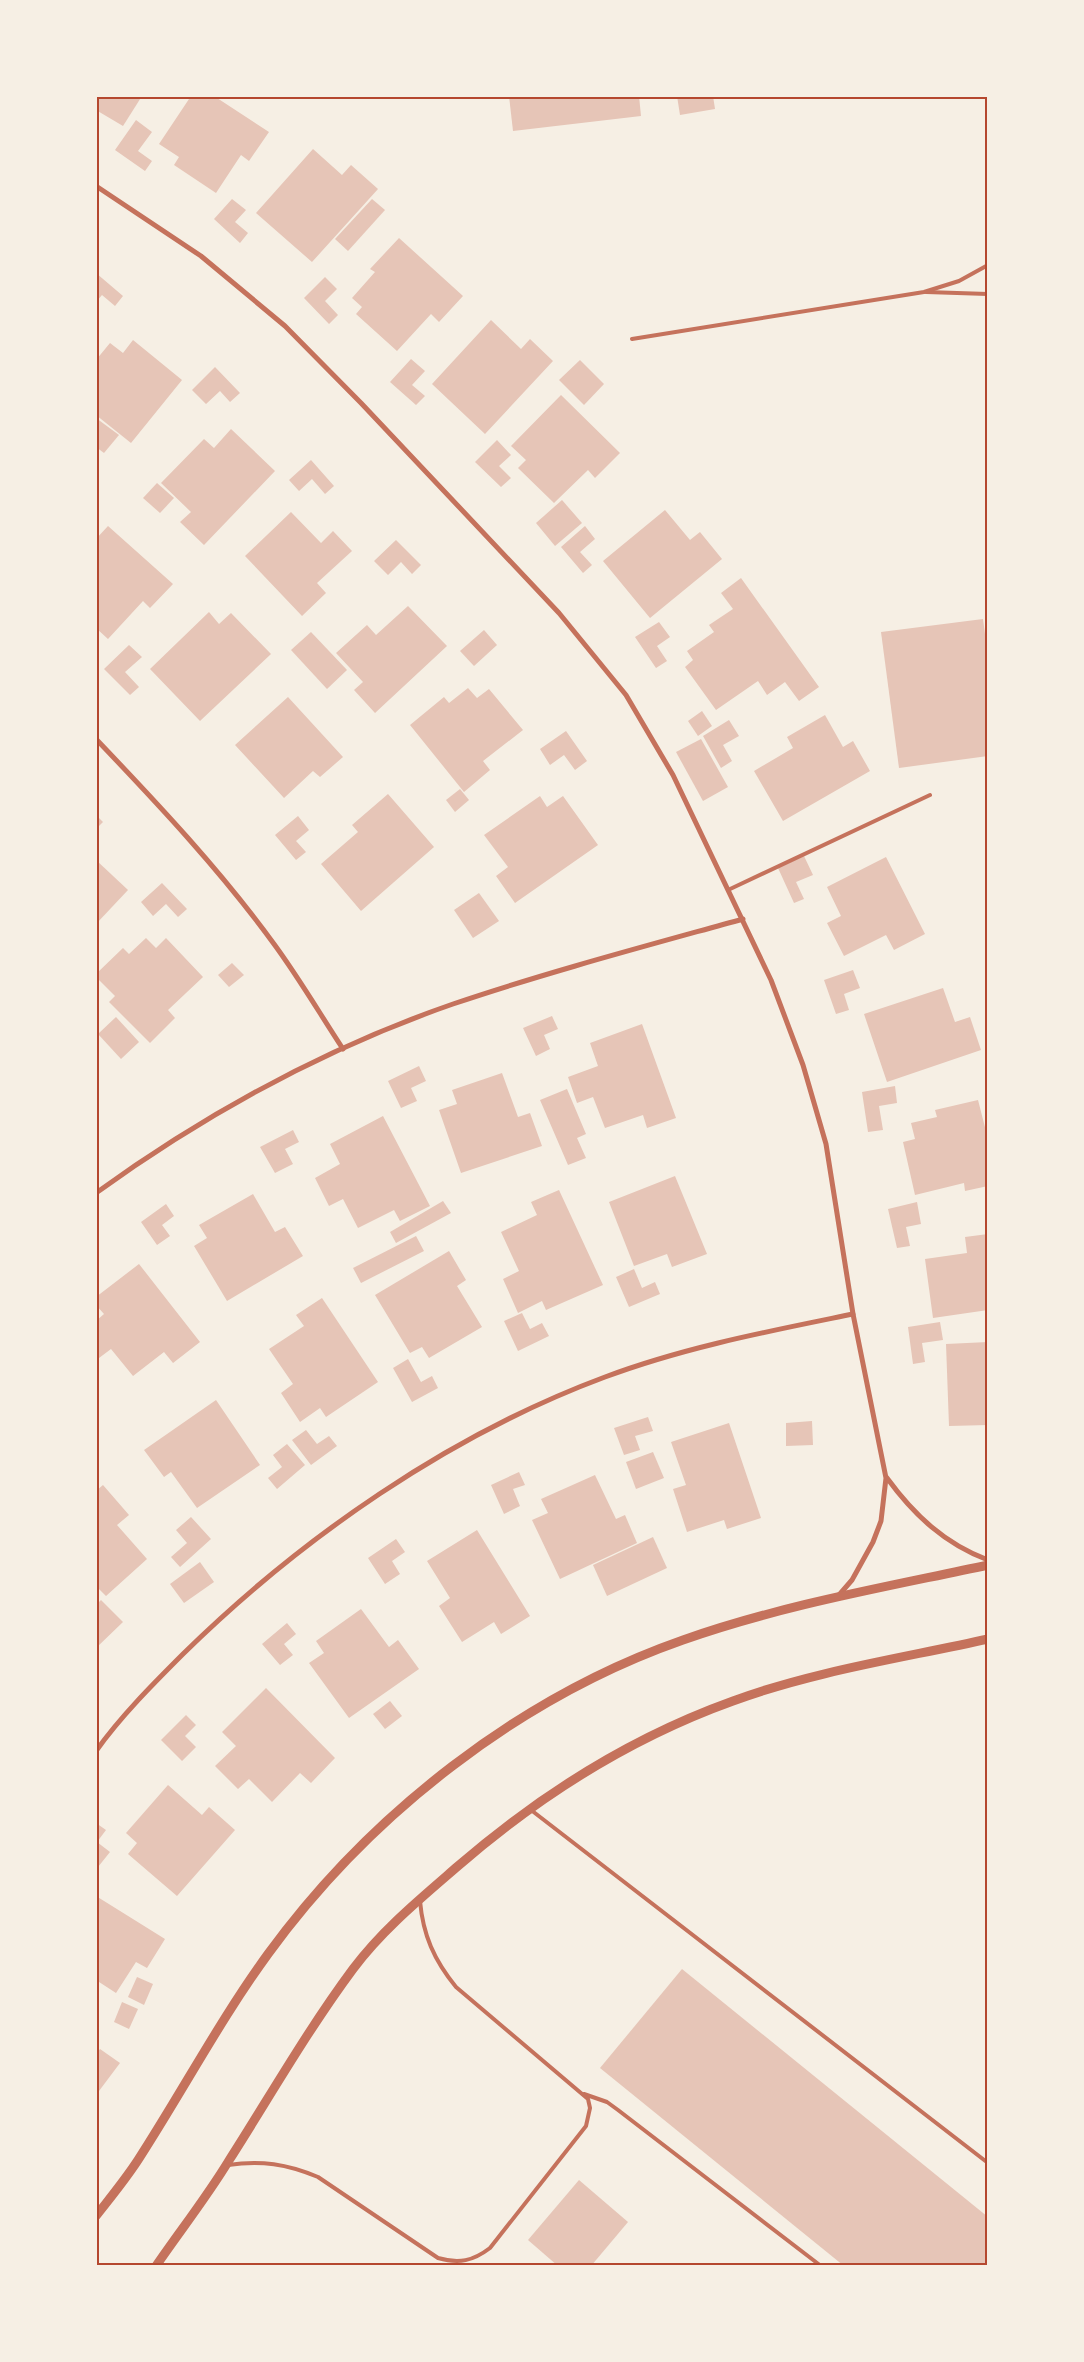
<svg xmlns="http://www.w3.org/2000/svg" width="1084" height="2362" viewBox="0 0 1084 2362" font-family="Arial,sans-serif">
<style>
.building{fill:#e6c5b7}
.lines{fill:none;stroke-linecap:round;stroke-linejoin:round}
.service{stroke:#c5725c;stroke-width:4}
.minor{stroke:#c5725c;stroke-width:5}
.tertiary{stroke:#c5725c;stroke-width:9}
.neatline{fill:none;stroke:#b5482f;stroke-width:2}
</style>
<rect width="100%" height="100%" fill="#f6efe4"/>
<!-- building -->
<g class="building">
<path d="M 96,96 L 142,96 L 123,126 L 96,110 Z"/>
<path d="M 191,96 L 214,96 L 269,132 L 249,161 L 241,155 L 216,193 L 174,165 L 179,157 L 159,144 Z"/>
<path d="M 509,96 L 639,96 L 641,116 L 513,131 Z"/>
<path d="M 677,96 L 713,96 L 715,109 L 680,115 Z"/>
<path d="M 136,120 L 152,132 L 138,151 L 152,161 L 145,171 L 115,150 Z"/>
<path d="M 313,149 L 342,175 L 351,165 L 378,189 L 312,262 L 256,213 Z"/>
<path d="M 232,199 L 246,210 L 235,222 L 248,233 L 240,243 L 214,219 Z"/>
<path d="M 372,199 L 385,210 L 348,251 L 335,239 Z"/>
<path d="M 399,238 L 463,296 L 439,322 L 431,314 L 397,351 L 356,314 L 362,307 L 352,298 L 375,272 L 370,269 Z"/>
<path d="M 96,273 L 123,296 L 115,306 L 102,295 L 96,302 Z"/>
<path d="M 325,277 L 337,289 L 325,301 L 338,315 L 329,324 L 304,298 Z"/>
<path d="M 491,320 L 521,349 L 530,339 L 553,361 L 485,434 L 432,384 Z"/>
<path d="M 133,340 L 182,380 L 131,443 L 96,415 L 96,360 L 110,343 L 123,353 Z"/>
<path d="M 411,359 L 425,371 L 412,385 L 425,396 L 416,405 L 390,382 Z"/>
<path d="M 580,360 L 604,384 L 584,405 L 559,380 Z"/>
<path d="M 215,367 L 240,393 L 230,402 L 220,391 L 206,404 L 192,390 Z"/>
<path d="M 561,395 L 620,453 L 595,478 L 588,470 L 554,503 L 518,468 L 526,460 L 511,446 Z"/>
<path d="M 96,418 L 119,435 L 104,453 L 96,447 Z"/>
<path d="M 231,429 L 275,471 L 204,545 L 180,522 L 191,512 L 161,483 L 204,439 L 214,448 Z"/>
<path d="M 497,440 L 511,455 L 499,466 L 511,478 L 501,487 L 475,462 Z"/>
<path d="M 311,460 L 334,486 L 325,494 L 312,479 L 299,491 L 289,480 Z"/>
<path d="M 157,483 L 174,498 L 160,513 L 143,498 Z"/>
<path d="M 562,500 L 582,523 L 555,546 L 536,523 Z"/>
<path d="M 665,510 L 690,540 L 700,532 L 722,559 L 650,618 L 603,561 Z"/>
<path d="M 291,512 L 321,543 L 333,531 L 352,551 L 317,583 L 326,593 L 302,616 L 245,556 Z"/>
<path d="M 108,526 L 173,584 L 150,608 L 143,601 L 108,639 L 96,628 L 96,539 Z"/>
<path d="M 585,526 L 595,539 L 580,552 L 592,565 L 583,573 L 561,547 Z"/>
<path d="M 396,540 L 421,565 L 412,574 L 401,562 L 388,575 L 374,561 Z"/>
<path d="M 741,578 L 819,687 L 799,701 L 785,682 L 767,695 L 758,681 L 716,710 L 685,667 L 693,660 L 687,651 L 714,632 L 709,625 L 733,609 L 721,593 Z"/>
<path d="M 408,606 L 447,646 L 375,713 L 354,690 L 363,682 L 336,653 L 367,625 L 376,635 Z"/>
<path d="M 209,612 L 219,624 L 231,613 L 271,654 L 200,721 L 150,669 Z"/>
<path d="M 983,619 L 988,656 L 988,756 L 899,768 L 881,632 Z"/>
<path d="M 659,622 L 670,637 L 657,646 L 667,661 L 656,668 L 635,637 Z"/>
<path d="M 484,630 L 497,645 L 474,666 L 460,651 Z"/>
<path d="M 311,632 L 347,670 L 327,689 L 291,650 Z"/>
<path d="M 129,645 L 142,657 L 125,672 L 139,687 L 130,695 L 104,669 Z"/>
<path d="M 468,688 L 477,698 L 489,689 L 523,730 L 483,761 L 490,770 L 464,792 L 410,725 L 444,697 L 449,703 Z"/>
<path d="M 288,697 L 343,757 L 320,777 L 313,771 L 284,798 L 235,745 Z"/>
<path d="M 702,711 L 712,726 L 698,736 L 688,721 Z"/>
<path d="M 825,715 L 843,747 L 853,741 L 870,771 L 783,821 L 754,771 L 793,748 L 787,737 Z"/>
<path d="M 729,720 L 739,736 L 723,745 L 732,761 L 721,768 L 703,736 Z"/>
<path d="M 566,731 L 587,761 L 575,770 L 564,755 L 550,765 L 540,749 Z"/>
<path d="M 701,739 L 728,787 L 703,801 L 676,752 Z"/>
<path d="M 460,789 L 469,800 L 455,812 L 446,800 Z"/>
<path d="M 388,794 L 434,847 L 361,911 L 321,864 L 358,832 L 352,825 Z"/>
<path d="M 540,796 L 547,807 L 563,796 L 598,845 L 515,903 L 496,876 L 508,867 L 484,835 Z"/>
<path d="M 96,815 L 103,822 L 96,829 Z"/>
<path d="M 298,816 L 309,830 L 296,841 L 306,852 L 296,860 L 275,835 Z"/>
<path d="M 804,856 L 813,875 L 796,882 L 804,899 L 794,903 L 778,868 Z"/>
<path d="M 886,857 L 925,934 L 894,950 L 886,935 L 844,956 L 827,923 L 841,916 L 827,887 Z"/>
<path d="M 96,860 L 128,890 L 96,924 Z"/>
<path d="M 162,883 L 187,909 L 178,917 L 166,904 L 153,916 L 141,902 Z"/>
<path d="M 479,893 L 499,921 L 473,938 L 454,910 Z"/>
<path d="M 146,938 L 156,948 L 166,938 L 203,977 L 168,1010 L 175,1018 L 150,1043 L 109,1002 L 115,996 L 96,977 L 96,974 L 123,948 L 129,954 Z"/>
<path d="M 232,963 L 244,975 L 229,987 L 218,975 Z"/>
<path d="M 853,970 L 860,988 L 844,994 L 849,1010 L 836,1014 L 824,980 Z"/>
<path d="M 943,988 L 955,1022 L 970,1017 L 981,1050 L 887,1082 L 864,1014 Z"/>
<path d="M 552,1016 L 558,1029 L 544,1035 L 550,1049 L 536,1056 L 523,1028 Z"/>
<path d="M 116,1017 L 139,1042 L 121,1059 L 98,1034 Z"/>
<path d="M 642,1024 L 676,1118 L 647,1128 L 643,1115 L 605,1128 L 593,1097 L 577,1103 L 568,1077 L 598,1066 L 590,1043 Z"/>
<path d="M 419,1066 L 426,1081 L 411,1088 L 417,1101 L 401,1108 L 388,1081 Z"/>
<path d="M 502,1073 L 518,1117 L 530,1113 L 542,1146 L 461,1173 L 439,1110 L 457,1104 L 452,1090 Z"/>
<path d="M 895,1086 L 897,1103 L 879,1106 L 883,1130 L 868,1132 L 862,1092 Z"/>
<path d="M 567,1089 L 586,1134 L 577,1138 L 586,1158 L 568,1165 L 540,1100 Z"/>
<path d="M 978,1100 L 988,1139 L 988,1186 L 965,1191 L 964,1183 L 915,1195 L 903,1142 L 915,1139 L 911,1123 L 937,1117 L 935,1110 Z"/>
<path d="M 383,1116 L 430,1206 L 400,1221 L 394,1210 L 358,1228 L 343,1199 L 329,1206 L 315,1178 L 340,1164 L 330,1144 Z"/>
<path d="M 293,1130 L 299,1142 L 285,1149 L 293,1164 L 275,1173 L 260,1147 Z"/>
<path d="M 675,1176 L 707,1254 L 672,1267 L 667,1254 L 634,1266 L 609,1202 Z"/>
<path d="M 559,1190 L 603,1285 L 546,1310 L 542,1301 L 518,1313 L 503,1279 L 519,1271 L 501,1232 L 537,1215 L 531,1202 Z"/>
<path d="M 253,1194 L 275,1232 L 285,1227 L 303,1256 L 227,1301 L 194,1246 L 207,1238 L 199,1225 Z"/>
<path d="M 443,1201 L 451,1213 L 396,1243 L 390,1232 Z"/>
<path d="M 917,1202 L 921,1224 L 906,1227 L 910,1246 L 897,1248 L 888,1209 Z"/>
<path d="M 166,1204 L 174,1216 L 162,1225 L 170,1236 L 157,1245 L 141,1222 Z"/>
<path d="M 988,1234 L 988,1310 L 933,1318 L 925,1259 L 967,1253 L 965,1237 Z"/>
<path d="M 416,1236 L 424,1251 L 361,1283 L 353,1268 Z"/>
<path d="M 449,1251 L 466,1280 L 457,1286 L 482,1327 L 429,1358 L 422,1347 L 410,1353 L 375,1295 Z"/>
<path d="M 139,1264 L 200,1342 L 173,1363 L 164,1352 L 133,1376 L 111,1349 L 99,1358 L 96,1354 L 96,1321 L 104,1314 L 96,1305 L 96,1297 Z"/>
<path d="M 634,1269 L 642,1288 L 655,1282 L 660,1294 L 629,1307 L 616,1277 Z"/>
<path d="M 322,1298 L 378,1382 L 326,1417 L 320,1408 L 300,1422 L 281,1393 L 293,1384 L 269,1349 L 304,1326 L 296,1315 Z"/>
<path d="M 522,1313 L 530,1329 L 542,1323 L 549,1336 L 518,1351 L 504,1321 Z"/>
<path d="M 940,1322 L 943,1340 L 922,1343 L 925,1362 L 913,1364 L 908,1327 Z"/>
<path d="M 988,1342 L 988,1425 L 949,1426 L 946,1344 Z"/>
<path d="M 408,1359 L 421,1382 L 432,1376 L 438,1388 L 412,1402 L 393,1368 Z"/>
<path d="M 216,1400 L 260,1465 L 197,1508 L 171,1472 L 164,1477 L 144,1450 Z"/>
<path d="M 648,1417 L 653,1431 L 635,1436 L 640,1450 L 624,1455 L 614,1428 Z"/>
<path d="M 812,1421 L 813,1445 L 786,1446 L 786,1423 Z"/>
<path d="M 729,1423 L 761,1518 L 727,1529 L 724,1520 L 687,1532 L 673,1489 L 686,1485 L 671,1442 Z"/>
<path d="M 306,1430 L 317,1444 L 329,1436 L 337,1446 L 311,1465 L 292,1440 Z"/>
<path d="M 287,1444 L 305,1465 L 277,1489 L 268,1478 L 282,1467 L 273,1455 Z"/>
<path d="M 653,1452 L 664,1478 L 636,1489 L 626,1462 Z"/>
<path d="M 519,1472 L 525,1485 L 513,1489 L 520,1506 L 504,1514 L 491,1485 Z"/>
<path d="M 595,1475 L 616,1519 L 625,1515 L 637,1543 L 560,1579 L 532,1520 L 548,1513 L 541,1499 Z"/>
<path d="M 103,1485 L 129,1515 L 117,1525 L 147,1559 L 106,1596 L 96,1586 L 96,1491 Z"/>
<path d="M 191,1517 L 211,1539 L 180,1567 L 171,1557 L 187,1543 L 176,1530 Z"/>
<path d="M 477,1530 L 530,1616 L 501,1634 L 494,1622 L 462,1642 L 439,1606 L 450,1598 L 427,1561 Z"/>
<path d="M 653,1537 L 667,1568 L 607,1596 L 593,1565 Z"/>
<path d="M 396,1539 L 405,1552 L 392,1561 L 400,1574 L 385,1584 L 368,1558 Z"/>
<path d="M 200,1562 L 214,1582 L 184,1603 L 170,1584 Z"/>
<path d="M 101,1600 L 123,1622 L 96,1648 L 96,1629 L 99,1627 L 96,1624 L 96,1605 Z"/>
<path d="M 361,1609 L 389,1647 L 398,1640 L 419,1669 L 349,1718 L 309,1663 L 324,1653 L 316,1641 Z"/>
<path d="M 287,1623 L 296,1634 L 284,1644 L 293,1655 L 280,1665 L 262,1644 Z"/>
<path d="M 266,1688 L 335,1758 L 311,1783 L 300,1773 L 272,1802 L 249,1779 L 238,1789 L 215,1766 L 236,1746 L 222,1732 Z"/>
<path d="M 390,1701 L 402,1716 L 385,1729 L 373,1714 Z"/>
<path d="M 186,1715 L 196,1725 L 185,1736 L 196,1747 L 182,1761 L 161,1740 Z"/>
<path d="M 168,1785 L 202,1815 L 209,1807 L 235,1830 L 177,1896 L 128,1854 L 137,1843 L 126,1833 Z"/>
<path d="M 96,1823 L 106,1830 L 97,1842 L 110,1852 L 98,1867 Z"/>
<path d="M 96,1896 L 165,1939 L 147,1968 L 136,1962 L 116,1993 L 96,1980 Z"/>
<path d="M 682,1969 L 988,2217 L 988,2266 L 844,2266 L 600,2068 Z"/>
<path d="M 137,1977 L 153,1984 L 144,2005 L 128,1997 Z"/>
<path d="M 122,2002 L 138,2009 L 129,2029 L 114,2022 Z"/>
<path d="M 100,2049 L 120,2063 L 96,2095 L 96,2054 Z"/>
<path d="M 579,2180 L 628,2222 L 591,2266 L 558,2266 L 528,2240 Z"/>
</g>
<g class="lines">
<!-- service -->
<g class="service">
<path d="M 926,292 L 988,294"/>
<path d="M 632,339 L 924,292 L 959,281 L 988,265"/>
<path d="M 728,890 L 930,795"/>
<path d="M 531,1810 L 988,2163"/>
<path d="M 584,2094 L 607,2102 L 618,2110 L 821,2266"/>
<path d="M 228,2165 C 261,2160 287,2164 318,2177 L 438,2258 C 459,2264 473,2261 490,2248 L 586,2126 L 590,2108 L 588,2099 L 456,1987 C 434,1960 423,1935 420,1901"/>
</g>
<!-- minor -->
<g class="minor">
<path d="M 96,186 L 201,256 L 285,326 L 361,403 L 559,613 L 626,695 L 673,775 L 771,980 L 803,1065 L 826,1144 L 853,1314 L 886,1478 L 881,1521 L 873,1542 L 852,1580 L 839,1595"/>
<path d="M 96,739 C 158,804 221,871 274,944 C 299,978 320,1014 343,1049"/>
<path d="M 96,1193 C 204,1115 326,1048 453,1004 C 548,972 646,946 743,919"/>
<path d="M 887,1478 C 914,1515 945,1544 988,1560"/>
<path d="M 96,1751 C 121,1716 153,1684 183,1654 C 301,1538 449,1435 605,1377 C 685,1347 770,1331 853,1314"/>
</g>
<!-- tertiary -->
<g class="tertiary">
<path d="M 96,2216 C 110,2198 125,2180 138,2160 C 182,2092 220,2020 268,1954 C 370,1814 520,1697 683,1640 C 782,1605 886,1587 988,1565"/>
<path d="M 156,2266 C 180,2231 206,2198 228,2162 C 269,2098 307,2031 353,1969 C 382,1930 421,1898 458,1866 C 540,1795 630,1738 733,1701 C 814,1671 903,1658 988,1639"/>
</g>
</g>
<!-- border -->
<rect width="1084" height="2362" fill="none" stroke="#f6efe4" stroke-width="195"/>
<rect x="98" y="98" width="888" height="2166" class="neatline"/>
</svg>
